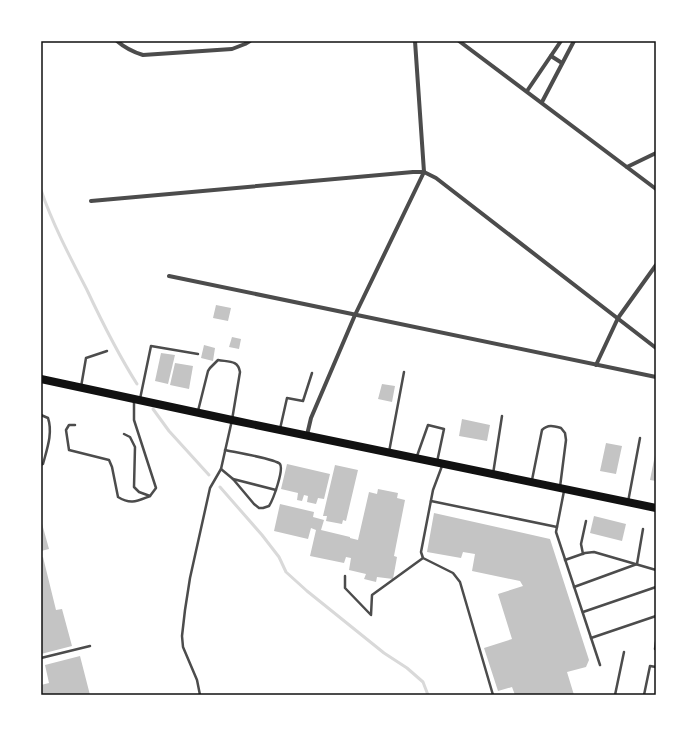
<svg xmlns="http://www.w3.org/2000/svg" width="697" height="736" viewBox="0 0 697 736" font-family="Ubuntu,sans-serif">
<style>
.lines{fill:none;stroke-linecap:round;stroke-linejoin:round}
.stream{stroke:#d9d9d9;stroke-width:3}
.building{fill:#c4c4c4}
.service{stroke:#4c4c4c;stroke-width:2.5}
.minor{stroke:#4c4c4c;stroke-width:4}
.trunk{stroke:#111;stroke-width:8}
.neatline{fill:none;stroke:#111;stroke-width:1.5}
</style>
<rect width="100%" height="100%" fill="#fff"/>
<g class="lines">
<!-- stream -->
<g class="stream">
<path d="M 41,190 C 53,225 70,257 87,290 C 102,322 118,354 137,384"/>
<path d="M 153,409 L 169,431 L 209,475"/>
<path d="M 220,487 L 262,535 L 279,557 L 286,572 L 307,591 L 384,653 L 407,668 L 423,682 L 428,695"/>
</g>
</g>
<!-- building -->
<g class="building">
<path d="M 216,305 L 231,308 L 228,321 L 213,318 Z"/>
<path d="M 232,337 L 241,339 L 239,349 L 229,347 Z"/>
<path d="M 204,345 L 215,348 L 213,361 L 201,358 Z"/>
<path d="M 161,353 L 175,355 L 168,384 L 155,381 Z"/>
<path d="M 175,363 L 193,366 L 189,389 L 170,385 Z"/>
<path d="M 382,384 L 395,386 L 392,402 L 378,399 Z"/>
<path d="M 462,419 L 490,425 L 487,441 L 459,436 Z"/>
<path d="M 606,443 L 622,446 L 616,474 L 600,471 Z"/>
<path d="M 655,455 L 656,455 L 656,481 L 650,480 Z"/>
<path d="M 287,464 L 330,474 L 324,499 L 318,498 L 316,504 L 307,502 L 308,496 L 304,495 L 302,501 L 297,500 L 298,493 L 281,489 Z"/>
<path d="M 335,465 L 358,470 L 346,521 L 343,520 L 342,524 L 326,521 L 327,516 L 323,516 Z"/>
<path d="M 378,489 L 398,493 L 397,498 L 405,500 L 394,556 L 397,557 L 393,579 L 377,577 L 376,582 L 364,579 L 366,574 L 349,570 L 351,558 L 346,557 L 344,563 L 310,556 L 316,530 L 311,528 L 308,539 L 274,531 L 280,504 L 314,512 L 313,517 L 324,520 L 321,530 L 350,537 L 350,538 L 358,540 L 369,492 L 377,494 Z"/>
<path d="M 434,513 L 550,539 L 589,660 L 586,667 L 567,672 L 574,695 L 515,695 L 512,687 L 498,691 L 484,648 L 512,639 L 498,594 L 523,586 L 520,581 L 472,571 L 475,554 L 463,552 L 461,558 L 427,552 Z"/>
<path d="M 594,516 L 626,524 L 622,541 L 590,533 Z"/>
<path d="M 41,520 L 49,549 L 41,551 Z"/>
<path d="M 43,557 L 56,610 L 62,609 L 72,646 L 41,654 L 41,558 Z"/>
<path d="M 80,656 L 90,695 L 41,695 L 41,685 L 49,683 L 45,665 Z"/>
</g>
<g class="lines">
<!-- service -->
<g class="service">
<path d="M 81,387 L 86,358 L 107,351"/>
<path d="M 140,399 L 151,346 L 198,354"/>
<path d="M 134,401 L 134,420 L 156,488 L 150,496"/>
<path d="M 198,411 L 208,371 L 210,368 L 218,360 C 229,362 238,360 240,372 L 232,420 L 221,469 L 210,488 L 190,578 L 185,610 L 182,636 L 183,647 L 197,680 L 200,695"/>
<path d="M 41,415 L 48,418 C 53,433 47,449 43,464 L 41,465"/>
<path d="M 75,425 L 69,425 L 66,430 L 69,450 L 109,460 L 112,467 L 118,497 C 131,505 137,501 150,496 L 139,492 L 134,487 L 135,447 L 130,437 L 124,434"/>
<path d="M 280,429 L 287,398 L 303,401 L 312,373"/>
<path d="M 389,452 L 404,372"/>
<path d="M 417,456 L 428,425 L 444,429 L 437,462"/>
<path d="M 442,466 L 433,490 L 421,552 L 423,558 L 453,573 L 460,582 L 493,695"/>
<path d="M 221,469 L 233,479 L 254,504 L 259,508 L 263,508 L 269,506 C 273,500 284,470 280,464 C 276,459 234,452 225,450"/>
<path d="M 493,474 L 502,416"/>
<path d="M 233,479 L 276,490"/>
<path d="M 532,480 L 542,430 C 548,424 554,426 561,428 L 565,433 L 566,440 L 560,487"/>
<path d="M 564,491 L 556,532 L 600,665"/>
<path d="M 431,501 L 557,527"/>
<path d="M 628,502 L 640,438"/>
<path d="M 583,554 L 581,544 L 586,521"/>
<path d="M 565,560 L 585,553 L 594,552 L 656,570"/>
<path d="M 345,576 L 345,588 L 371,615 L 372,595 L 423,558"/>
<path d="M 574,587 L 637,564 L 643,529"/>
<path d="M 583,612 L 656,587"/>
<path d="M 591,638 L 656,616"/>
<path d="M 656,642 L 655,649 L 656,646"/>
<path d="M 41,658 L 90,646"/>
<path d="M 615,695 L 624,652"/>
<path d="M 644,695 L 650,666 L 656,667"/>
</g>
<!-- minor -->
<g class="minor">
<path d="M 117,41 C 125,48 133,52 143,55 L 232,49 L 245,44 L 250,41"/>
<path d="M 459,41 L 656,189"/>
<path d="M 551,56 L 562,63"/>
<path d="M 527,91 L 561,41"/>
<path d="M 542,102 L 574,41"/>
<path d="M 627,167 L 656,153"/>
<path d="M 91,201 L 413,172 L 424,172 L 436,178 L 656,348"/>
<path d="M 169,276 L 656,377"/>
<path d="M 596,365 L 618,318 L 656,265"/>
<path d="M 307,435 L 311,418 L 355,315 L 424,172 L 415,41"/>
</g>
<!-- trunk -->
<path class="trunk" d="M 41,379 L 232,420 L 656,508"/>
</g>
<!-- border -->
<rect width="697" height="736" fill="none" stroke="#ffffff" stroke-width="84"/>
<rect x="42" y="42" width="613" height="652" class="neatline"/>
</svg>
